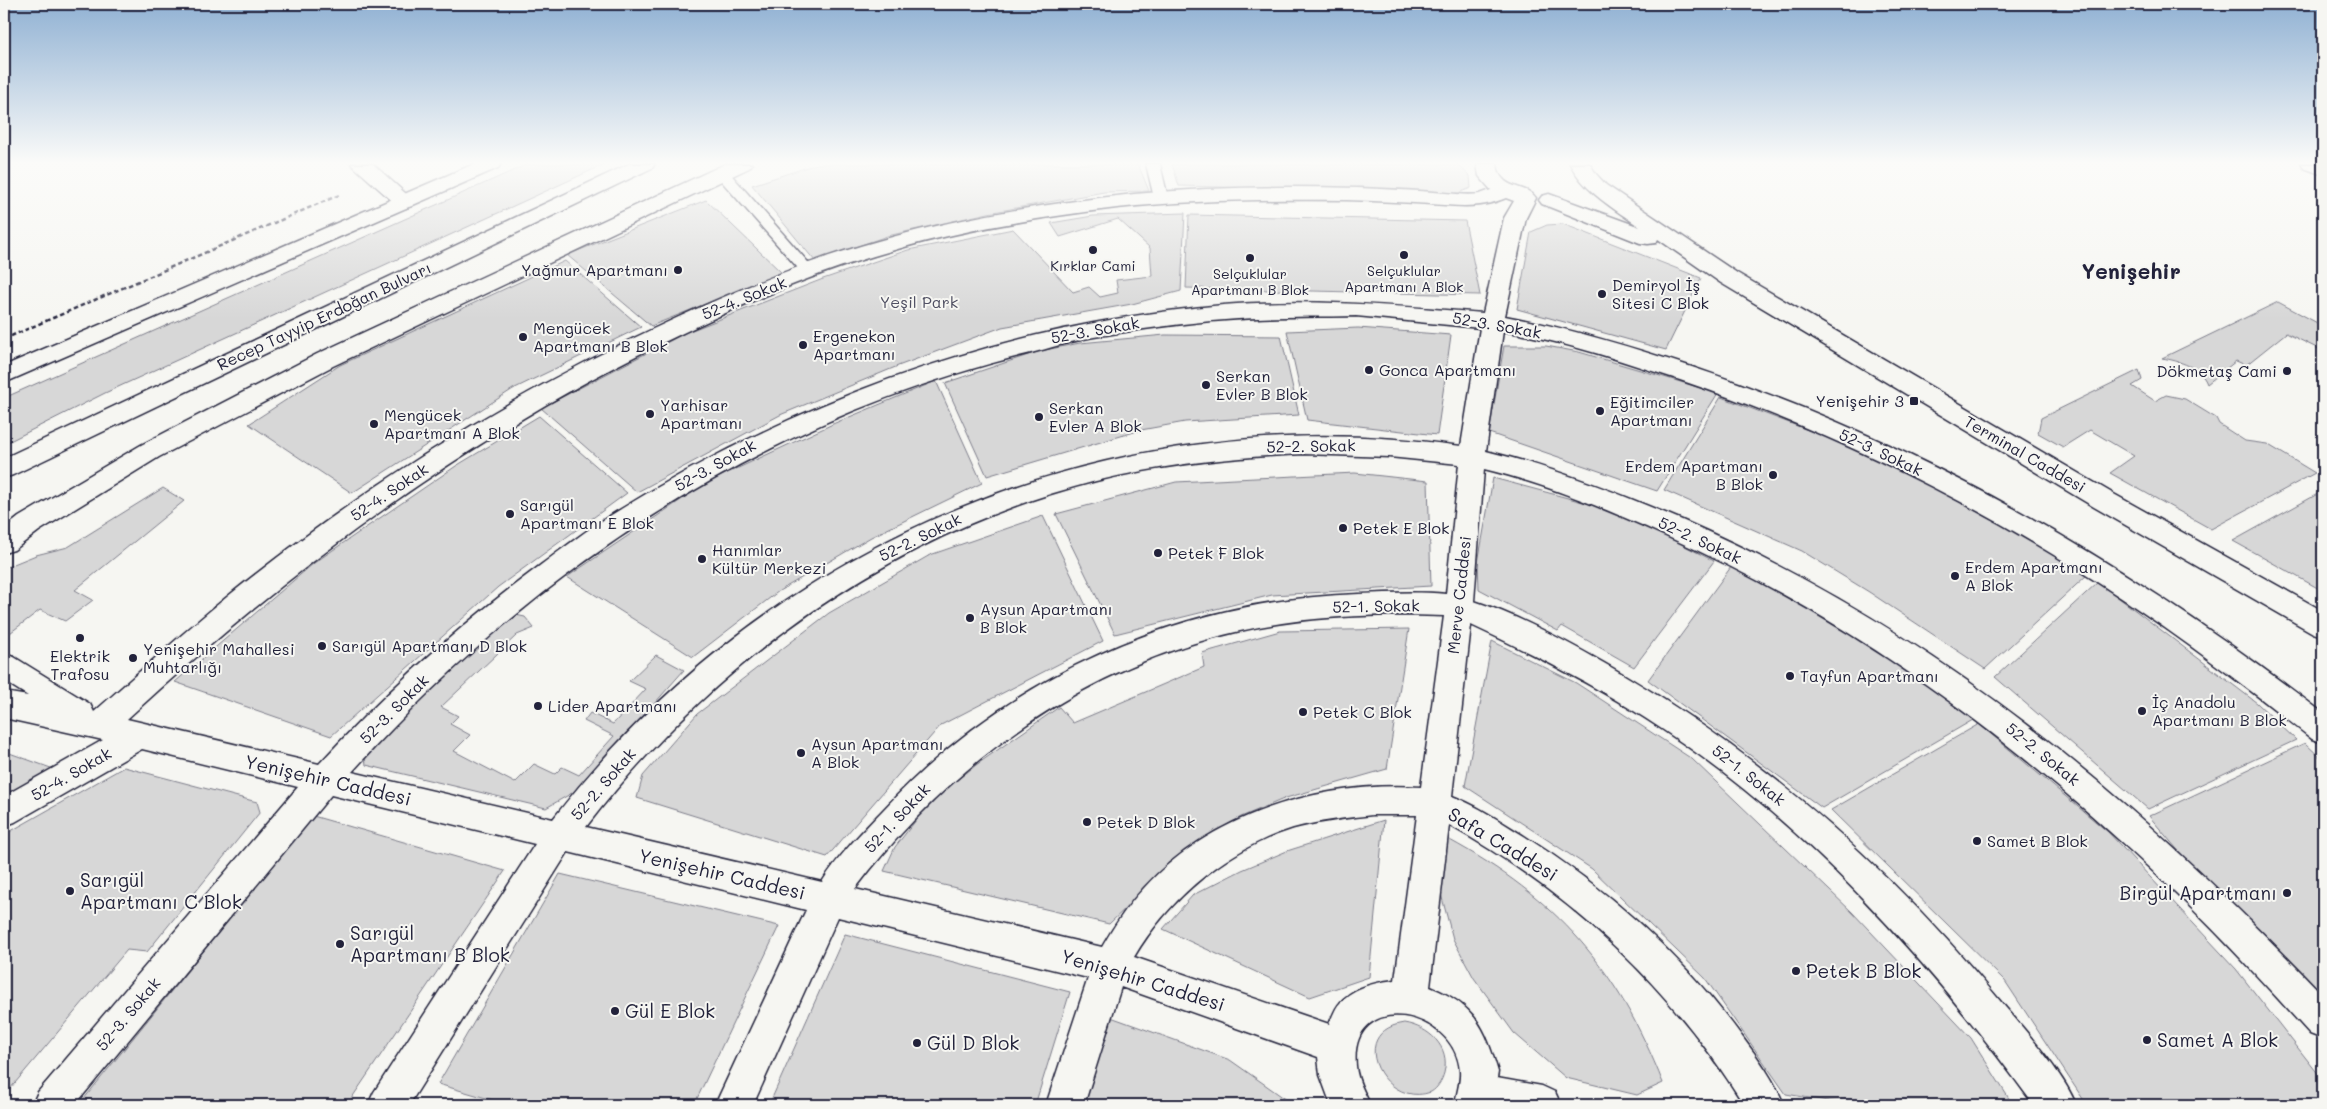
<svg xmlns="http://www.w3.org/2000/svg" width="2327" height="1109" viewBox="0 0 2327 1109" font-family="Mali,sans-serif">
<style>
.green{fill:#d7d7d7;stroke:#7c7c89}
.lines{fill:none;stroke-linecap:round;stroke-linejoin:round}
.service-casing{stroke:#22223b;stroke-width:3}
.minor-casing{stroke:#22223b;stroke-width:3}
.tertiary-casing{stroke:#22223b;stroke-width:3}
.path{stroke:#22223b;stroke-width:2.5;stroke-dasharray:4.5 3;stroke-linecap:butt}
.service{fill:#f6f6f2;fill-rule:evenodd}
.minor{fill:#f6f6f2;fill-rule:evenodd}
.tertiary{fill:#f6f6f2;fill-rule:evenodd}
.poi-dot{fill:#22223b;stroke:#f6f6f2;stroke-width:2}
.labels{text-anchor:middle;stroke-width:4;stroke-linejoin:round;paint-order:stroke}
.far-poi-label{font-size:14px;fill:#22223b;stroke:#f6f6f2}
.poi-label{font-size:16px;fill:#22223b;stroke:#f6f6f2;text-anchor:start}
.street-label{font-size:16px;fill:#22223b;stroke:#f6f6f2}
.park-label{font-size:16px;fill:#4f4f62;stroke:#f6f6f2}
.near-street-label{font-size:19px;fill:#22223b;stroke:#f6f6f2}
.near-poi-label{font-size:19px;fill:#22223b;stroke:#f6f6f2;text-anchor:start}
.district-label{font-size:21px;font-weight:bold;fill:#22223b;stroke:#f6f6f2}
</style>
<rect width="100%" height="100%" fill="#f6f6f2"/>
<filter id="ink" filterUnits="userSpaceOnUse"><feTurbulence type="fractalNoise" baseFrequency=".02" numOctaves="2"/><feDisplacementMap in="SourceGraphic" scale="10" xChannelSelector="R" yChannelSelector="G"/><feConvolveMatrix kernelMatrix="1 2 1 2 8 2 1 2 1" color-interpolation-filters="sRGB"/></filter>
<g filter="url(#ink)">
<!-- green -->
<g class="green">
<path d="M 528,164 L 605,164 L 105,393 L 4,444 L 4,398 Z"/>
<path d="M 817,164 L 1138,164 L 1149,191 L 1104,192 L 988,213 L 887,236 L 815,261 L 752,185 Z"/>
<path d="M 1172,164 L 1457,164 L 1470,176 L 1471,188 L 1458,193 L 1179,186 Z"/>
<path d="M 706,200 L 782,273 L 651,326 L 567,255 Z"/>
<path d="M 1185,213 L 1181,291 L 1132,304 L 1002,327 L 898,366 L 780,415 L 637,492 L 541,408 L 687,332 L 823,279 L 908,250 L 1013,229 L 1073,292 L 1089,287 L 1100,297 L 1118,293 L 1116,280 L 1152,276 L 1150,248 L 1118,219 L 1060,237 L 1051,223 L 1093,216 Z"/>
<path d="M 1189,215 L 1465,221 L 1480,295 L 1186,288 Z"/>
<path d="M 1563,224 L 1701,278 L 1666,350 L 1517,309 L 1531,232 L 1547,225 Z"/>
<path d="M 565,261 L 641,327 L 513,389 L 352,493 L 249,424 L 340,365 Z"/>
<path d="M 2278,302 L 2323,326 L 2323,351 L 2286,333 L 2246,365 L 2236,361 L 2207,384 C 2201,367 2179,361 2162,358 Z"/>
<path d="M 1358,328 L 1451,335 L 1437,435 L 1307,420 L 1287,331 Z"/>
<path d="M 1165,335 L 1281,336 L 1299,415 L 1185,422 L 1141,430 L 987,476 L 945,383 L 1040,351 L 1080,343 Z"/>
<path d="M 1504,346 L 1546,346 L 1579,352 L 1718,393 L 1657,491 L 1489,433 Z"/>
<path d="M 2139,370 L 2142,380 L 2132,386 L 2155,401 L 2166,395 L 2185,399 L 2216,418 L 2219,424 L 2245,441 L 2267,444 L 2315,473 L 2211,529 L 2110,473 L 2134,456 L 2090,430 L 2063,447 L 2038,433 L 2041,418 Z"/>
<path d="M 936,381 L 982,483 L 871,537 L 779,591 L 693,657 L 567,577 L 706,483 L 835,423 Z"/>
<path d="M 1721,397 L 1871,454 L 2024,537 L 2087,575 L 1985,669 L 1869,592 L 1802,551 L 1664,490 Z"/>
<path d="M 539,416 L 627,493 L 498,587 L 331,736 L 175,682 L 314,563 L 456,466 Z"/>
<path d="M 1355,473 L 1428,481 L 1431,586 L 1272,595 L 1115,634 L 1056,514 L 1176,482 Z"/>
<path d="M 1493,478 L 1594,505 L 1640,523 L 1714,561 L 1634,667 L 1562,626 L 1558,631 L 1479,589 L 1478,563 Z"/>
<path d="M 163,488 L 184,501 L 75,590 L 93,600 L 65,621 L 40,610 L 6,636 L 4,635 L 4,568 L 36,555 L 68,547 Z"/>
<path d="M 2323,491 L 2323,591 L 2233,541 Z"/>
<path d="M 1043,516 L 1103,641 L 941,725 L 827,857 L 637,798 L 643,776 L 697,714 L 829,613 L 930,555 Z"/>
<path d="M 1731,567 L 1812,605 L 1978,717 L 1822,808 L 1648,680 Z"/>
<path d="M 2098,582 L 2257,703 L 2296,740 L 2148,809 L 1995,677 Z"/>
<path d="M 506,613 L 525,617 L 534,628 L 517,635 L 441,707 L 458,716 L 450,724 L 470,735 L 454,751 L 515,783 L 534,764 L 555,774 L 562,767 L 579,775 L 614,736 L 584,721 L 590,713 L 613,724 L 646,689 L 629,681 L 656,655 L 684,670 L 579,789 L 546,808 L 366,765 L 364,748 Z"/>
<path d="M 1409,629 L 1387,769 L 1286,798 L 1241,817 L 1192,845 L 1109,924 L 884,871 L 895,847 L 931,801 L 976,765 L 1059,707 L 1073,723 L 1204,667 L 1202,653 L 1280,631 Z"/>
<path d="M 1492,641 L 1576,683 L 1692,759 L 1852,912 L 1971,1038 L 2013,1105 L 1851,1105 L 1786,1094 L 1705,978 L 1592,869 L 1465,786 Z"/>
<path d="M 1979,724 L 2108,832 L 2236,969 L 2323,1080 L 2323,1105 L 2087,1105 L 2005,981 L 1831,810 Z"/>
<path d="M 2305,743 L 2323,760 L 2322,1021 L 2149,816 Z"/>
<path d="M 4,751 L 59,771 L 4,801 Z"/>
<path d="M 124,767 L 257,802 L 260,812 L 147,952 L 127,950 L 4,1096 L 4,835 Z"/>
<path d="M 313,816 L 505,871 L 347,1105 L 79,1105 Z"/>
<path d="M 1384,820 L 1369,977 L 1310,997 L 1163,929 L 1193,895 L 1242,870 L 1287,851 Z"/>
<path d="M 1448,839 C 1558,899 1617,967 1663,1083 L 1637,1095 L 1566,1078 L 1514,1033 L 1474,978 L 1453,939 L 1440,890 Z"/>
<path d="M 560,874 L 779,926 L 694,1105 L 510,1105 L 438,1084 Z"/>
<path d="M 845,934 L 1070,992 L 1035,1105 L 769,1105 Z"/>
<path d="M 1108,1016 L 1230,1060 L 1294,1105 L 1079,1105 Z"/>
<path d="M 1404,1023 C 1428,1027 1451,1046 1444,1073 C 1442,1080 1438,1088 1431,1092 C 1384,1109 1345,1032 1404,1023 Z"/>
</g>
<g class="lines">
<defs>
<g id="service">
<path d="M 1146,164 L 1160,164 L 1168,198 L 1166,201 L 1161,202 L 1154,198 Z"/>
<path d="M 722,169 L 727,170 L 814,269 L 817,272 L 814,275 L 804,275 L 717,176 L 715,173 L 717,170 Z"/>
</g>
<g id="minor">
<path d="M 351,164 L 373,164 L 415,202 L 412,206 L 405,208 L 398,206 Z"/>
<path d="M 725,164 L 752,164 L 749,168 L 333,366 L 159,457 L 39,531 L 14,550 L 4,553 L 4,529 L 19,517 L 141,445 L 317,354 Z"/>
<path d="M 1477,164 L 1497,164 C 1500,192 1526,183 1536,198 L 1526,218 L 1505,316 C 1569,328 1631,347 1692,367 C 1926,445 2128,563 2323,713 L 2323,743 L 2312,739 C 2262,699 2211,660 2158,623 C 2011,520 1850,438 1680,380 C 1622,361 1564,341 1503,331 L 1486,451 C 1553,467 1619,493 1682,520 C 1937,631 2133,796 2323,995 L 2323,1039 L 2310,1034 C 2261,980 2212,926 2158,876 C 2011,737 1851,618 1666,536 C 1607,509 1546,484 1484,469 L 1474,601 C 1523,617 1577,647 1621,673 C 1768,760 1893,871 2001,1002 C 2023,1028 2065,1075 2076,1105 L 2034,1105 C 1926,957 1801,817 1645,718 C 1589,682 1531,653 1471,625 L 1452,796 C 1478,806 1501,822 1524,836 C 1609,890 1684,957 1743,1038 C 1758,1058 1775,1081 1784,1105 L 1744,1105 C 1672,987 1569,892 1449,825 L 1430,987 C 1475,1005 1485,1028 1498,1072 L 1497,1078 L 1542,1086 L 1555,1092 L 1561,1105 L 1455,1105 C 1456,1095 1461,1082 1460,1071 C 1455,1008 1348,988 1356,1066 C 1357,1081 1365,1092 1370,1105 L 1331,1105 L 1320,1075 L 1318,1057 L 1121,987 L 1084,1105 L 1046,1105 L 1088,978 L 838,917 L 753,1105 L 715,1105 L 806,910 L 568,852 L 409,1105 L 368,1105 L 374,1092 L 535,844 L 331,795 L 75,1105 L 32,1105 L 38,1092 L 298,787 L 142,749 L 15,822 L 4,826 L 4,796 L 103,740 L 4,718 L 4,692 L 28,696 L 4,681 L 4,654 L 14,657 L 90,704 L 94,712 C 146,666 197,620 252,577 C 381,476 521,389 670,321 C 737,290 806,261 878,241 C 961,217 1048,203 1134,194 C 1208,187 1283,186 1357,188 C 1382,189 1408,190 1434,192 C 1449,193 1464,196 1480,194 L 1491,190 L 1479,176 ZM 1506,198 L 1514,201 L 1504,218 L 1483,313 C 1397,306 1310,298 1223,305 C 998,325 790,402 600,522 C 580,535 561,550 542,564 C 461,624 387,690 319,764 L 127,719 C 297,563 475,431 685,332 C 752,300 820,271 891,251 C 964,229 1042,217 1117,208 C 1193,200 1270,199 1347,200 C 1375,201 1403,202 1431,204 C 1458,206 1480,209 1506,198 ZM 1356,316 L 1480,328 L 1461,446 C 1111,396 769,540 553,819 L 352,772 C 531,572 765,418 1027,354 C 1050,348 1072,341 1094,337 C 1135,330 1183,323 1225,320 C 1268,316 1312,317 1356,316 ZM 1304,454 L 1389,457 L 1459,464 L 1446,594 C 1417,591 1388,593 1359,594 C 1177,600 1007,677 883,810 C 861,833 839,855 822,882 L 586,827 C 714,661 892,533 1096,481 C 1165,464 1234,457 1304,454 ZM 1409,615 L 1444,616 L 1421,787 C 1322,781 1212,813 1144,888 C 1127,906 1114,926 1102,947 L 855,889 C 952,762 1083,666 1240,631 C 1296,618 1352,615 1409,615 ZM 1372,815 L 1417,815 L 1395,980 C 1377,982 1353,987 1340,1003 C 1335,1008 1332,1018 1329,1024 L 1134,957 C 1168,899 1228,848 1293,828 C 1319,821 1345,818 1372,815 Z"/>
<path d="M 1570,164 L 1590,164 L 1596,174 L 1606,185 L 1737,273 L 2112,493 L 2323,611 L 2323,636 L 2313,633 L 2094,507 L 1721,283 L 1658,239 L 1656,243 L 1648,244 L 1640,243 L 1542,204 L 1539,200 L 1542,196 L 1549,194 L 1640,227 C 1613,208 1586,193 1570,164 Z"/>
<path d="M 2301,164 L 2323,164 L 2323,175 L 2304,168 Z"/>
</g>
<g id="tertiary">
<path d="M 474,164 L 501,164 L 498,168 L 4,383 L 4,366 Z"/>
<path d="M 629,164 L 655,164 L 652,168 L 13,475 L 4,478 L 4,458 Z"/>
</g>
</defs>
<!-- service casing -->
<use href="#service" class="service-casing"/>
<!-- minor casing -->
<use href="#minor" class="minor-casing"/>
<!-- tertiary casing -->
<use href="#tertiary" class="tertiary-casing"/>
<!-- path -->
<path class="path" d="M 4,339 L 339,195"/>
<!-- service -->
<use href="#service" class="service"/>
<!-- minor -->
<use href="#minor" class="minor"/>
<!-- tertiary -->
<use href="#tertiary" class="tertiary"/>
</g>
</g>
<!-- sky -->
<linearGradient id="sky" x2="0" y2="1"><stop stop-color="#90b1d3"/><stop offset="0.51" stop-color="#fbfbf9"/><stop offset="1" stop-color="#fbfbf9" stop-opacity="0"/></linearGradient>
<rect width="2327" height="319" fill="url(#sky)"/>
<!-- markers -->
<g class="poi-dot">
<circle cx="1093" cy="250" r="5"/>
<circle cx="1404" cy="255" r="5"/>
<circle cx="1250" cy="258" r="5"/>
<circle cx="678" cy="270" r="5"/>
<circle cx="1602" cy="294" r="5"/>
<circle cx="523" cy="337" r="5"/>
<circle cx="803" cy="345" r="5"/>
<circle cx="1369" cy="370" r="5"/>
<circle cx="2287" cy="371" r="5"/>
<circle cx="1206" cy="385" r="5"/>
<rect x="1909" y="396" width="10" height="10" rx="2.5"/>
<circle cx="1600" cy="411" r="5"/>
<circle cx="650" cy="414" r="5"/>
<circle cx="1039" cy="417" r="5"/>
<circle cx="374" cy="424" r="5"/>
<circle cx="1773" cy="475" r="5"/>
<circle cx="510" cy="514" r="5"/>
<circle cx="1343" cy="528" r="5"/>
<circle cx="1158" cy="553" r="5"/>
<circle cx="702" cy="559" r="5"/>
<circle cx="1955" cy="576" r="5"/>
<circle cx="970" cy="618" r="5"/>
<circle cx="80" cy="638" r="5"/>
<circle cx="322" cy="646" r="5"/>
<circle cx="133" cy="658" r="5"/>
<circle cx="1790" cy="676" r="5"/>
<circle cx="538" cy="706" r="5"/>
<circle cx="2142" cy="711" r="5"/>
<circle cx="1303" cy="712" r="5"/>
<circle cx="801" cy="753" r="5"/>
<circle cx="1087" cy="822" r="5"/>
<circle cx="1977" cy="841" r="5"/>
<circle cx="70" cy="891" r="5"/>
<circle cx="2287" cy="893" r="5"/>
<circle cx="340" cy="944" r="5"/>
<circle cx="1796" cy="971" r="5"/>
<circle cx="615" cy="1011" r="5"/>
<circle cx="2147" cy="1040" r="5"/>
<circle cx="917" cy="1043" r="5"/>
</g>
<g class="labels">
<!-- far-poi labels -->
<g class="far-poi-label">
<text x="1093" y="271">Kırklar Cami</text>
<text x="1404" y="276">Selçuklular<tspan x="1404" dy="16">Apartmanı A Blok</tspan></text>
<text x="1250" y="279">Selçuklular<tspan x="1250" dy="16">Apartmanı B Blok</tspan></text>
</g>
<!-- poi labels -->
<g class="poi-label">
<text x="668" y="276" text-anchor="end">Yağmur Apartmanı</text>
<text x="1612" y="291">Demiryol İş<tspan x="1612" dy="18">Sitesi C Blok</tspan></text>
<text x="533" y="334">Mengücek<tspan x="533" dy="18">Apartmanı B Blok</tspan></text>
<text x="813" y="342">Ergenekon<tspan x="813" dy="18">Apartmanı</tspan></text>
<text x="1379" y="376">Gonca Apartmanı</text>
<text x="2277" y="377" text-anchor="end">Dökmetaş Cami</text>
<text x="1216" y="382">Serkan<tspan x="1216" dy="18">Evler B Blok</tspan></text>
<text x="1904" y="407" text-anchor="end">Yenişehir 3</text>
<text x="1610" y="408">Eğitimciler<tspan x="1610" dy="18">Apartmanı</tspan></text>
<text x="660" y="411">Yarhisar<tspan x="660" dy="18">Apartmanı</tspan></text>
<text x="1049" y="414">Serkan<tspan x="1049" dy="18">Evler A Blok</tspan></text>
<text x="384" y="421">Mengücek<tspan x="384" dy="18">Apartmanı A Blok</tspan></text>
<text x="1763" y="472" text-anchor="end">Erdem Apartmanı<tspan x="1763" dy="18">B Blok</tspan></text>
<text x="520" y="511">Sarıgül<tspan x="520" dy="18">Apartmanı E Blok</tspan></text>
<text x="1353" y="534">Petek E Blok</text>
<text x="712" y="556">Hanımlar<tspan x="712" dy="18">Kültür Merkezi</tspan></text>
<text x="1168" y="559">Petek F Blok</text>
<text x="1965" y="573">Erdem Apartmanı<tspan x="1965" dy="18">A Blok</tspan></text>
<text x="980" y="615">Aysun Apartmanı<tspan x="980" dy="18">B Blok</tspan></text>
<text x="332" y="652">Sarıgül Apartmanı D Blok</text>
<text x="143" y="655">Yenişehir Mahallesi<tspan x="143" dy="18">Muhtarlığı</tspan></text>
<text x="80" y="662" text-anchor="middle">Elektrik<tspan x="80" dy="18">Trafosu</tspan></text>
<text x="1800" y="682">Tayfun Apartmanı</text>
<text x="2152" y="708">İç Anadolu<tspan x="2152" dy="18">Apartmanı B Blok</tspan></text>
<text x="548" y="712">Lider Apartmanı</text>
<text x="1313" y="718">Petek C Blok</text>
<text x="811" y="750">Aysun Apartmanı<tspan x="811" dy="18">A Blok</tspan></text>
<text x="1097" y="828">Petek D Blok</text>
<text x="1987" y="847">Samet B Blok</text>
</g>
<!-- street labels -->
<g class="street-label">
<text transform="translate(744 298) rotate(-22)" y="6">52-4. Sokak</text>
<text transform="translate(324 316) rotate(-25)" y="6">Recep Tayyip Erdoğan Bulvarı</text>
<text transform="translate(1497 325) rotate(10)" y="6">52-3. Sokak</text>
<text transform="translate(1095 330) rotate(-10)" y="6">52-3. Sokak</text>
<text transform="translate(1311 446) rotate(-1)" y="6">52-2. Sokak</text>
<text transform="translate(1881 452) rotate(25)" y="6">52-3. Sokak</text>
<text transform="translate(2025 454) rotate(30)" y="6">Terminal Caddesi</text>
<text transform="translate(715 465) rotate(-29)" y="6">52-3. Sokak</text>
<text transform="translate(389 492) rotate(-34)" y="6">52-4. Sokak</text>
<text transform="translate(920 537) rotate(-26)" y="6">52-2. Sokak</text>
<text transform="translate(1700 540) rotate(25)" y="6">52-2. Sokak</text>
<text transform="translate(1459 595) rotate(-84)" y="6">Merve Caddesi</text>
<text transform="translate(1376 606) rotate(-1)" y="6">52-1. Sokak</text>
<text transform="translate(394 709) rotate(-45)" y="6">52-3. Sokak</text>
<text transform="translate(2043 754) rotate(39)" y="6">52-2. Sokak</text>
<text transform="translate(71 774) rotate(-30)" y="6">52-4. Sokak</text>
<text transform="translate(1749 775) rotate(38)" y="6">52-1. Sokak</text>
<text transform="translate(603 784) rotate(-49)" y="6">52-2. Sokak</text>
<text transform="translate(897 818) rotate(-47)" y="6">52-1. Sokak</text>
<text transform="translate(128 1014) rotate(-50)" y="6">52-3. Sokak</text>
</g>
<!-- park labels -->
<g class="park-label">
<text x="919" y="308">Yeşil Park</text>
</g>
<!-- near-street labels -->
<g class="near-street-label">
<text transform="translate(328 780) rotate(13)" y="7">Yenişehir Caddesi</text>
<text transform="translate(1503 844) rotate(31)" y="7">Safa Caddesi</text>
<text transform="translate(722 874) rotate(13)" y="7">Yenişehir Caddesi</text>
<text transform="translate(1143 980) rotate(17)" y="7">Yenişehir Caddesi</text>
</g>
<!-- near-poi labels -->
<g class="near-poi-label">
<text x="80" y="887">Sarıgül<tspan x="80" dy="22">Apartmanı C Blok</tspan></text>
<text x="2277" y="900" text-anchor="end">Birgül Apartmanı</text>
<text x="350" y="940">Sarıgül<tspan x="350" dy="22">Apartmanı B Blok</tspan></text>
<text x="1806" y="978">Petek B Blok</text>
<text x="625" y="1018">Gül E Blok</text>
<text x="2157" y="1047">Samet A Blok</text>
<text x="927" y="1050">Gül D Blok</text>
</g>
<!-- district labels -->
<g class="district-label">
<text x="2131" y="279">Yenişehir</text>
</g>
</g>
<!-- margin -->
<rect width="2327" height="1109" fill="none" stroke="#f6f6f2" stroke-width="20"/>
<rect x="10" y="10" width="2307" height="1089" fill="none" stroke="#22223b" stroke-width="2" filter="url(#ink)"/>
</svg>
